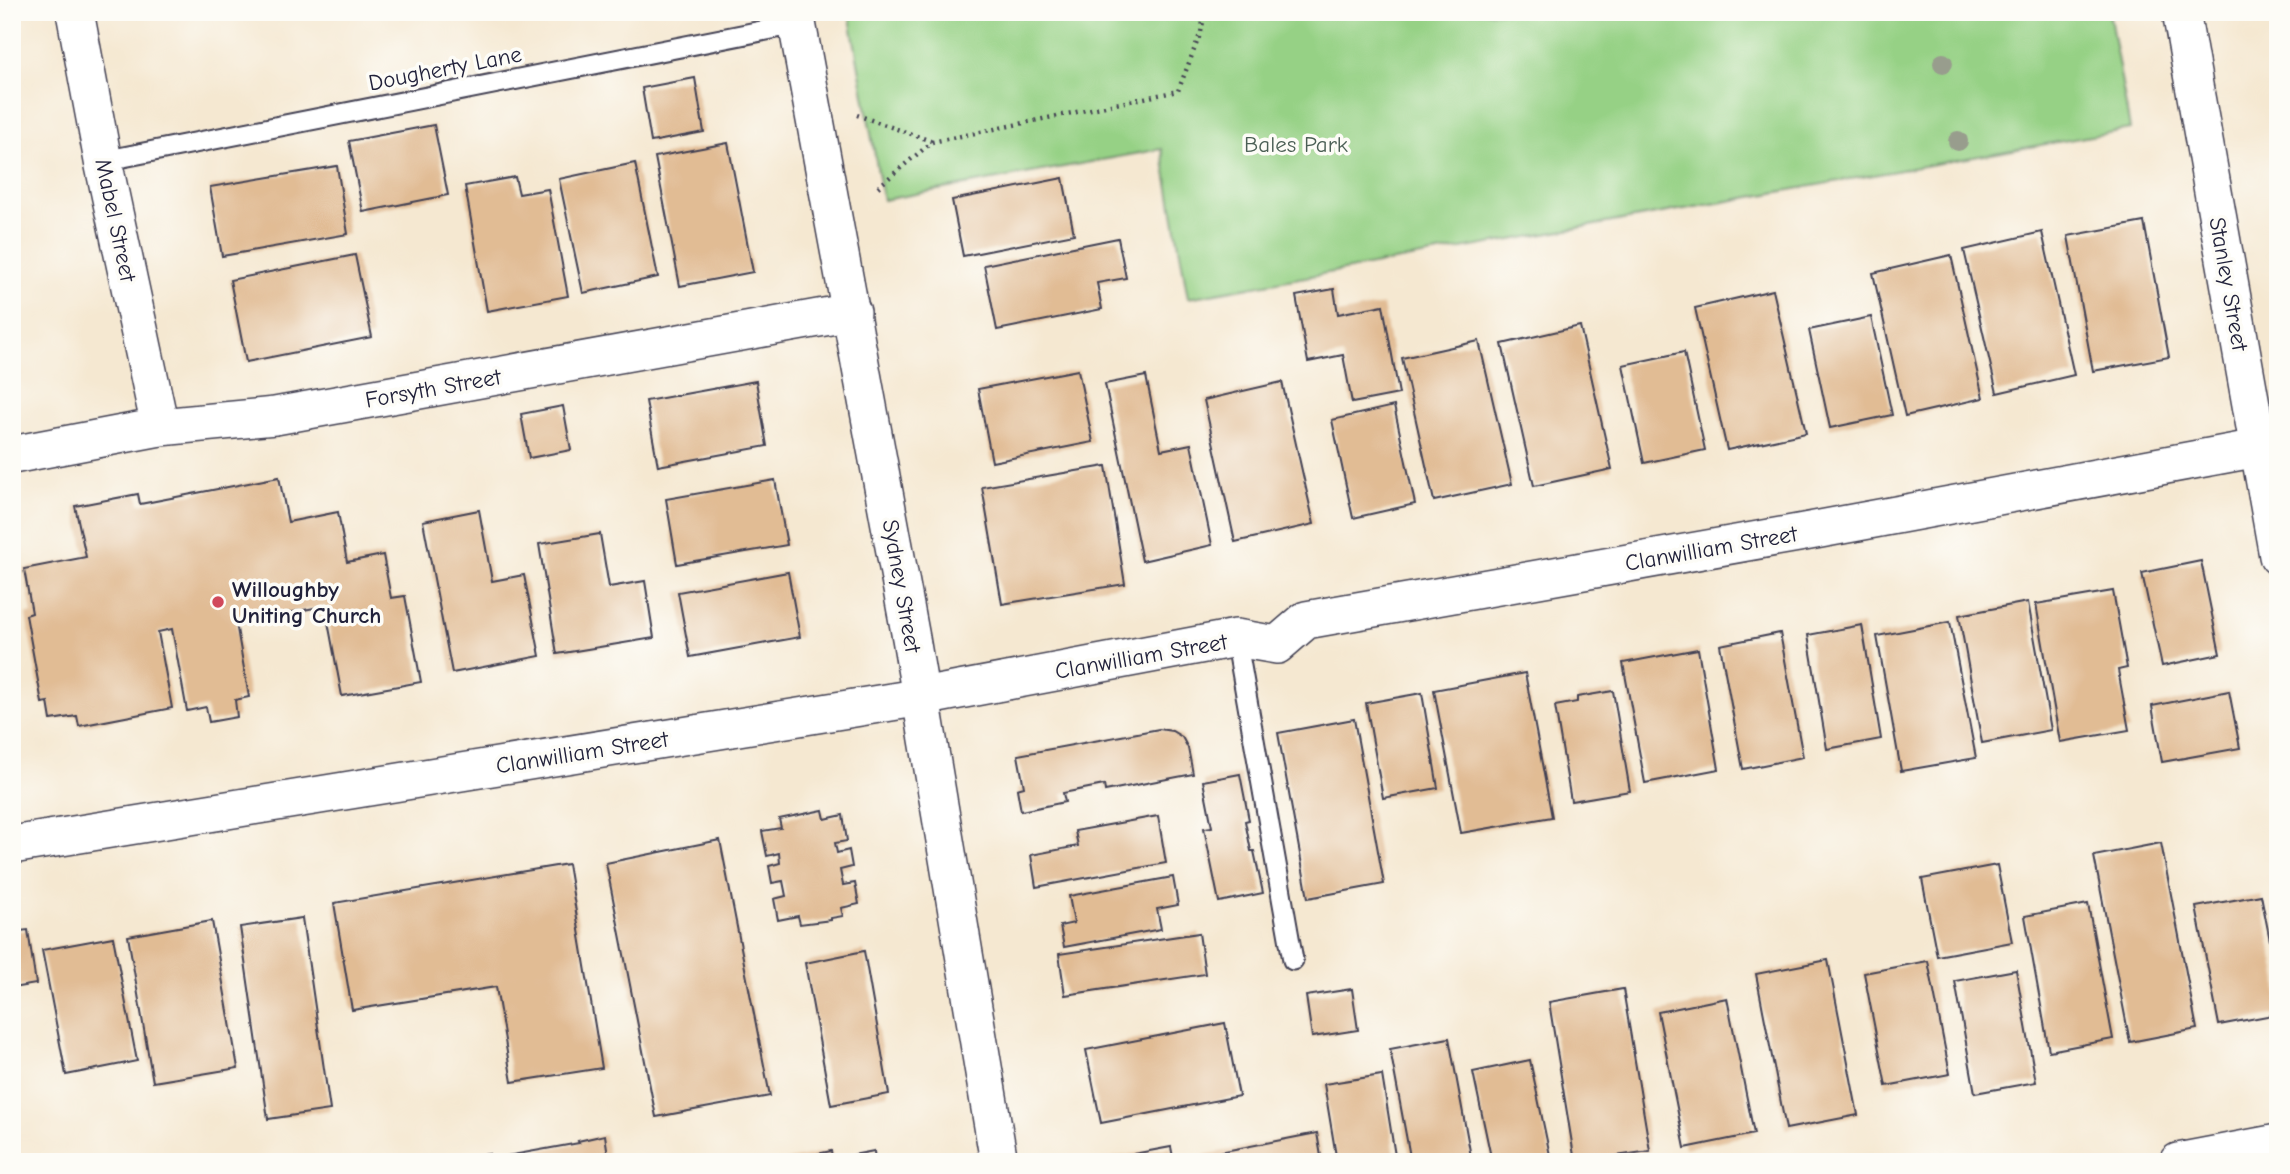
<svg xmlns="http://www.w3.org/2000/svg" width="2290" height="1174" viewBox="0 0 2290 1174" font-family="'Comic Neue',sans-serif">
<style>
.green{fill:#96d185;stroke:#5c7a60;stroke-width:2}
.building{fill:#e1bc94}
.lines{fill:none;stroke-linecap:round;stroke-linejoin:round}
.service-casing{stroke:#424052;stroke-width:23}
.minor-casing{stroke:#424052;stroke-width:40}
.path{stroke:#424052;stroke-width:4.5;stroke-dasharray:2 5;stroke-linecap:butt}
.service{stroke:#fff;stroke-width:19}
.minor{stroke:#fff;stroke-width:37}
.tree{fill:#989d8d}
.poi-dot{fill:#d1495b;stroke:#fdfcf7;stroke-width:2.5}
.labels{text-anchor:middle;stroke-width:7;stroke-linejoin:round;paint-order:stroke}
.street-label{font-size:23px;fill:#22223b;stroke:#fdfcf7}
.park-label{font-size:23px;fill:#4b5f55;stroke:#fdfcf7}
.poi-label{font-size:23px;font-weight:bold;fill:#22223b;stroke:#fdfcf7;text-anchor:start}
</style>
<rect width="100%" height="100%" fill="#fdfcf7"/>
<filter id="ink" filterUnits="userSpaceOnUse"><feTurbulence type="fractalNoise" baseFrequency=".0143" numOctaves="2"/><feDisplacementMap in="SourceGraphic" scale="14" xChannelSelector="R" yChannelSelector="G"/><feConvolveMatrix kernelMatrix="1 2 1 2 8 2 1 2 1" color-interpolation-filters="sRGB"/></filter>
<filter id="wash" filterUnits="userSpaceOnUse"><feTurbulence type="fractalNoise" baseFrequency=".00686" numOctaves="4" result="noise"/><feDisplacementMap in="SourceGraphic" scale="28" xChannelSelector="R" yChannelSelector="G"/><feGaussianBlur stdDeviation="1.57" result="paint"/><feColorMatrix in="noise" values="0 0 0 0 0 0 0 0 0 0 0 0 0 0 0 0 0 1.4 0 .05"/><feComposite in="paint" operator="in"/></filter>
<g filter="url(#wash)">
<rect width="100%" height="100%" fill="#f5e8d1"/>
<!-- green -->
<path class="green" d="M 849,12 L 2109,12 L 2130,129 L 1188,298 L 1162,149 L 883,200 Z"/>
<g id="blocks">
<!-- building -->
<g class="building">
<path d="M 695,78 L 704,132 L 651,142 L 642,88 Z"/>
<path d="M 434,125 L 448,195 L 363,212 L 349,141 Z"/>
<path d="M 728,143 L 753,272 L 680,286 L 655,157 Z"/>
<path d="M 635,163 L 658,277 L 583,293 L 559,179 Z"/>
<path d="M 337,166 L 348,234 L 222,256 L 210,187 Z"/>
<path d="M 515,177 L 519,194 L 548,189 L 568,296 L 487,311 L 465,186 Z"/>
<path d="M 1063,178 L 1074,234 L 963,256 L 952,200 Z"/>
<path d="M 2144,222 L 2169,357 L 2093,371 L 2068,236 Z"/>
<path d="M 2042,232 L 2074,375 L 1997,393 L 1964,250 Z"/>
<path d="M 1118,238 L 1126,278 L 1097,283 L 1102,309 L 997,330 L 984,265 Z"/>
<path d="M 355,255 L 372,337 L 246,362 L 230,280 Z"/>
<path d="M 1951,255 L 1983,398 L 1905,416 L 1873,273 Z"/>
<path d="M 1334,289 L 1338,314 L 1383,305 L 1399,394 L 1352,403 L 1343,355 L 1308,362 L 1296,296 Z"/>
<path d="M 1773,290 L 1806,433 L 1727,450 L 1695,308 Z"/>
<path d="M 1871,317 L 1892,415 L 1830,428 L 1809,330 Z"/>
<path d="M 1580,326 L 1612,469 L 1534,486 L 1502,344 Z"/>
<path d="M 1479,341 L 1512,484 L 1434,501 L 1402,358 Z"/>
<path d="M 1684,352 L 1705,450 L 1644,463 L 1623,365 Z"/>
<path d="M 1078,370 L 1093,442 L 992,462 L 978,389 Z"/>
<path d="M 1146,376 L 1161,450 L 1191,444 L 1212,545 L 1142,561 L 1105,384 Z"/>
<path d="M 756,381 L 767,446 L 658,466 L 646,401 Z"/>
<path d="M 1282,382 L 1314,524 L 1235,542 L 1204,400 Z"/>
<path d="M 563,406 L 571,450 L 529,458 L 521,414 Z"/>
<path d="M 1394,406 L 1415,504 L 1353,518 L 1332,420 Z"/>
<path d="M 1106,466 L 1125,584 L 1002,604 L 982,487 Z"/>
<path d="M 279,477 L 288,522 L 338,512 L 347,562 L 383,555 L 391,598 L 405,596 L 421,682 L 342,696 L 325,606 L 236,623 L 249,697 L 235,700 L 237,717 L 209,722 L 206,707 L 187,711 L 172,629 L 158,632 L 172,708 L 79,726 L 77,716 L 51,720 L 48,702 L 42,703 L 26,615 L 32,613 L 24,569 L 86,557 L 75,506 L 138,494 L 140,504 Z"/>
<path d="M 775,480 L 787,545 L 677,564 L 666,499 Z"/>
<path d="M 479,510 L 492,581 L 524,575 L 540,656 L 452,673 L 423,521 Z"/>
<path d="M 600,534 L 609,587 L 645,581 L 654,638 L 557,654 L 539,544 Z"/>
<path d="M 2201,561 L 2220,654 L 2162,666 L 2142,573 Z"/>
<path d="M 788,572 L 800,637 L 690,657 L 678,592 Z"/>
<path d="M 2113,591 L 2127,668 L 2118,670 L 2129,730 L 2060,742 L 2036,604 Z"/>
<path d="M 2028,602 L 2051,730 L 1982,743 L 1959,615 Z"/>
<path d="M 1950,622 L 1976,758 L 1901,771 L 1877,636 Z"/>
<path d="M 1862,625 L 1881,739 L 1827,749 L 1808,635 Z"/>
<path d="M 1780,633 L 1803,757 L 1743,769 L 1720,645 Z"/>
<path d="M 1698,649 L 1719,769 L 1645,783 L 1623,663 Z"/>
<path d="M 1525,673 L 1552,817 L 1461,833 L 1434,690 Z"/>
<path d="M 1613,691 L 1630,791 L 1571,801 L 1555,706 L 1577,702 L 1577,697 Z"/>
<path d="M 2229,691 L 2240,748 L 2162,762 L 2152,706 Z"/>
<path d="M 1422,693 L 1438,788 L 1383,798 L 1366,703 Z"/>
<path d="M 1354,719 L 1384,884 L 1308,898 L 1278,733 Z"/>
<path d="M 1159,729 L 1172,731 L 1182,737 L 1188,748 L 1193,774 L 1105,791 L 1104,785 L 1063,793 L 1065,802 L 1021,811 L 1017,789 L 1024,787 L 1018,755 Z"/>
<path d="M 1240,774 L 1249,820 L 1245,821 L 1251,851 L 1254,851 L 1263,893 L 1219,902 L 1204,828 L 1212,827 L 1203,781 Z"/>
<path d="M 823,810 L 825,819 L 843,815 L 847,841 L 835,843 L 837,853 L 849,850 L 852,867 L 840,870 L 843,885 L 855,883 L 859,904 L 841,908 L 843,916 L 831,918 L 831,920 L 800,924 L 798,916 L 778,920 L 774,899 L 786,896 L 783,881 L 772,883 L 769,866 L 780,863 L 779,853 L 767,856 L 762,831 L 781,828 L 779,819 Z"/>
<path d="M 1158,816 L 1166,863 L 1036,887 L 1031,855 L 1078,846 L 1075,831 Z"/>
<path d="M 720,840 L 770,1096 L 656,1117 L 606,863 Z"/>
<path d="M 2161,843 L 2197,1029 L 2130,1042 L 2094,856 Z"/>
<path d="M 568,864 L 602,1068 L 512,1082 L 496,987 L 352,1010 L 334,903 Z"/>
<path d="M 1997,865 L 2012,942 L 1937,956 L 1922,879 Z"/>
<path d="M 1173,877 L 1178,905 L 1157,909 L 1161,929 L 1064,947 L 1060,926 L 1074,923 L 1069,896 Z"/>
<path d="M 2261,895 L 2278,981 L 2278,1014 L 2219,1025 L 2196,907 Z"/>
<path d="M 2088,904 L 2113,1039 L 2049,1051 L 2025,916 Z"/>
<path d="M 302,918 L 330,1110 L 268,1119 L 240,927 Z"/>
<path d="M 212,921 L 238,1068 L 153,1082 L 128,936 Z"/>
<path d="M 28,930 L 36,984 L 12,988 L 12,932 Z"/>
<path d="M 1199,933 L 1205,974 L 1065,995 L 1059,954 Z"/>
<path d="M 113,937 L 137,1061 L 66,1075 L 42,950 Z"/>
<path d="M 864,951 L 889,1094 L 831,1105 L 805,963 Z"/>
<path d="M 1828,960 L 1858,1115 L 1786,1129 L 1756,974 Z"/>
<path d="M 1928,961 L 1950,1074 L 1886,1086 L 1864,973 Z"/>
<path d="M 2016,970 L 2036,1082 L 1975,1093 L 1955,981 Z"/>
<path d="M 1352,989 L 1358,1030 L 1312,1037 L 1306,996 Z"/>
<path d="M 1623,989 L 1650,1151 L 1575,1162 L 1549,1002 Z"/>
<path d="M 1727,998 L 1754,1134 L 1685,1148 L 1658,1012 Z"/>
<path d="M 1225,1023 L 1239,1096 L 1101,1123 L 1086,1050 Z"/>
<path d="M 1449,1038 L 1472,1162 L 1411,1162 L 1390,1049 Z"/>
<path d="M 1530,1060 L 1551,1160 L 1492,1162 L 1473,1072 Z"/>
<path d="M 1382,1075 L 1396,1162 L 1337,1162 L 1324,1084 Z"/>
<path d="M 1317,1133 L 1322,1162 L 1206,1162 L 1204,1155 Z"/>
<path d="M 605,1135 L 609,1162 L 461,1162 L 461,1159 L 489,1154 L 490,1159 L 579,1143 L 578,1141 Z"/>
<path d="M 1171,1147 L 1174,1162 L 1101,1162 L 1101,1160 Z"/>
<path d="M 831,1151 L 832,1159 L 874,1151 L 875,1162 L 780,1162 Z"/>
</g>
</g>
</g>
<g filter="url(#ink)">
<use href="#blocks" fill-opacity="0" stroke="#424052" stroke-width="2"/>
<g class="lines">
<defs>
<g id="service">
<path d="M 103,161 L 797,24"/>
<path d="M 1236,638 L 1293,960"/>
</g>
<g id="minor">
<path d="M 75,12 L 103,161 L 160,427"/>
<path d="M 795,12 L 911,638 L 999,1162"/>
<path d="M 2181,12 L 2278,556"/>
<path d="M 12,455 L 160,427 L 275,416 L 852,312"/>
<path d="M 12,845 L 922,697 L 1236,638 L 1277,645 L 1306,620 L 1804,532 L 2258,448"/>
<path d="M 2178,1162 L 2278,1143"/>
</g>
</defs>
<!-- service casing -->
<use href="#service" class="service-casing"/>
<!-- minor casing -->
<use href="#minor" class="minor-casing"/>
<!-- path -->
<g class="path">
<path d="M 857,115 L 931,141"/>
<path d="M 878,187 L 932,142 L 1178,91 L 1201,32 L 1205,12"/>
</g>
<!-- service -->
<use href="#service" class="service"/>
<!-- minor -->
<use href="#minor" class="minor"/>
</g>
<!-- trees -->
<g class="tree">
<circle cx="1943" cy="63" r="10"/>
<circle cx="1958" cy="141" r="10"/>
</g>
</g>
<!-- markers -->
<circle class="poi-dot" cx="218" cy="602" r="7"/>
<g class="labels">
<!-- street labels -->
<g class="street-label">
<text transform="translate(445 68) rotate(-11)" y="8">Dougherty Lane</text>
<text transform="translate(116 220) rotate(78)" y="8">Mabel Street</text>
<text transform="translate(2229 284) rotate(80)" y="8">Stanley Street</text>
<text transform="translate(433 388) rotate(-10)" y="8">Forsyth Street</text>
<text transform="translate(1711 548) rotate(-10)" y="8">Clanwilliam Street</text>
<text transform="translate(902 586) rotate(80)" y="8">Sydney Street</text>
<text transform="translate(1141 656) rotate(-10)" y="8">Clanwilliam Street</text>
<text transform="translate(582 752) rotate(-9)" y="8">Clanwilliam Street</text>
</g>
<!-- park labels -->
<g class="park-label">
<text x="1296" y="152">Bales Park</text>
</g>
<!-- poi labels -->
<g class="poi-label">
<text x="232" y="597">Willoughby<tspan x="232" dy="26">Uniting Church</tspan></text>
</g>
</g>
<!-- margin -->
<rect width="2290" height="1174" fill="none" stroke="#fdfcf7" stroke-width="42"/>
</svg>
